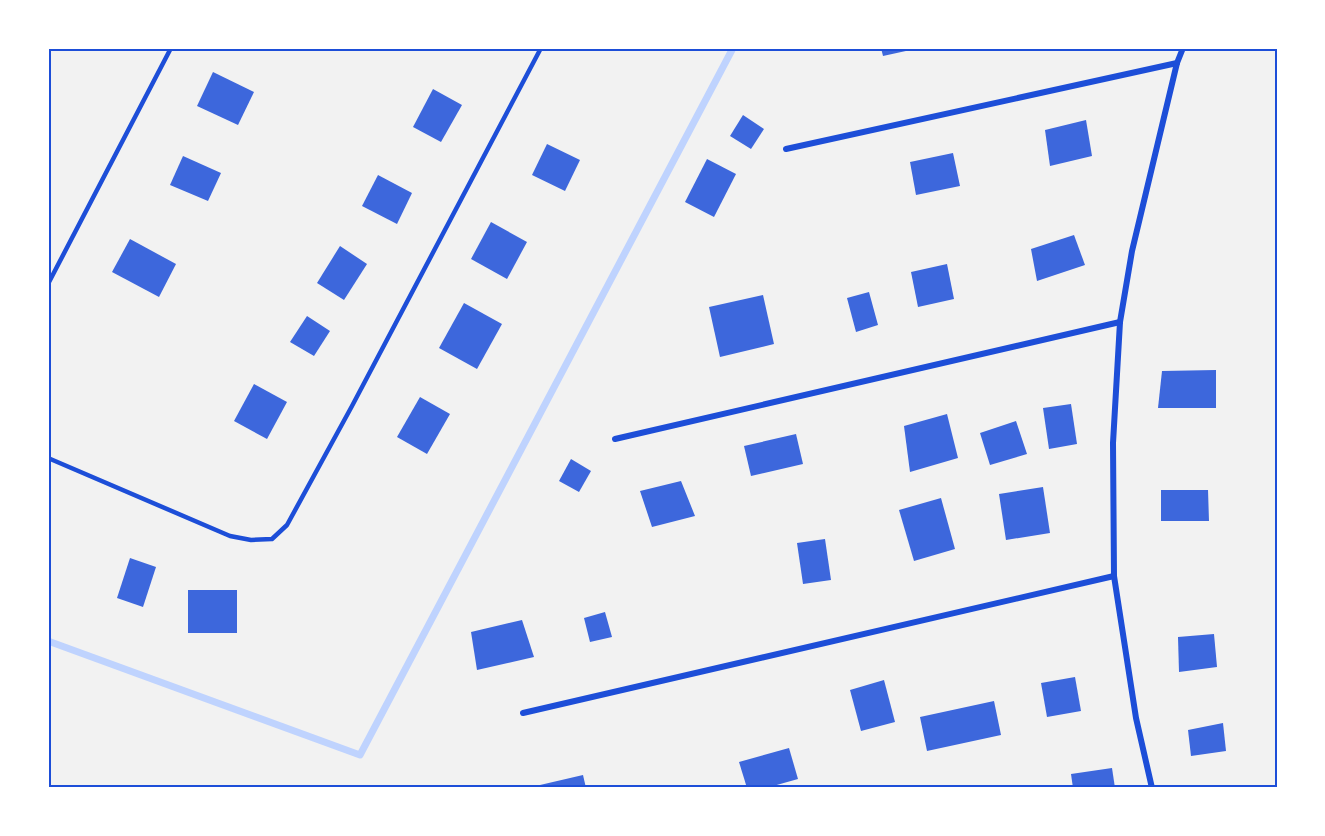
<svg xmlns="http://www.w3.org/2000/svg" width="1325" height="836" viewBox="0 0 1325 836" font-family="Helvetica,sans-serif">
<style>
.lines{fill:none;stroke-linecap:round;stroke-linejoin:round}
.stream{stroke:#bfd3fe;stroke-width:7}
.building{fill:#3d67dc}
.service{stroke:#1d4ed8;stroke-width:4.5}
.minor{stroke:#1d4ed8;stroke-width:6}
.neatline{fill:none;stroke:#1d4ed8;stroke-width:2}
</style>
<rect width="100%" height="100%" fill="#f2f2f2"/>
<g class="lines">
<!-- stream -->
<path class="stream" d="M 48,641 L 360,755 L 733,48"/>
</g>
<!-- building -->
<g class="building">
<path d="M 881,48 L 915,48 L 915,49 L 883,56 Z"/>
<path d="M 213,72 L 254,92 L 238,125 L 197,106 Z"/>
<path d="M 433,89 L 462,105 L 441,142 L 413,127 Z"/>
<path d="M 743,115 L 764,129 L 751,149 L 730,136 Z"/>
<path d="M 1086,120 L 1092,156 L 1050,166 L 1045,130 Z"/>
<path d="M 547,144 L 580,160 L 565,191 L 532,175 Z"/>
<path d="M 953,153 L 960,186 L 916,195 L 910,162 Z"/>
<path d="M 183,156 L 221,173 L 208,201 L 170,185 Z"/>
<path d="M 707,159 L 736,174 L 714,217 L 685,202 Z"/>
<path d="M 378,175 L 412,193 L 397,224 L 362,206 Z"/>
<path d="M 491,222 L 527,242 L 507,279 L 471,259 Z"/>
<path d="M 1074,235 L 1085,265 L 1037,281 L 1031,249 Z"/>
<path d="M 130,239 L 176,264 L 159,297 L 112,272 Z"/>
<path d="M 340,246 L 367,264 L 344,300 L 317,283 Z"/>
<path d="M 947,264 L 954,299 L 918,307 L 911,272 Z"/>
<path d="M 869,292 L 878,325 L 856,332 L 847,298 Z"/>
<path d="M 763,295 L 774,344 L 720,357 L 709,307 Z"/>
<path d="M 464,303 L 502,324 L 477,369 L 439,348 Z"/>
<path d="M 307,316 L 330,331 L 314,356 L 290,342 Z"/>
<path d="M 1216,370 L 1216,408 L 1158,408 L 1162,371 Z"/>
<path d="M 254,384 L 287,402 L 267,439 L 234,421 Z"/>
<path d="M 420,397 L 450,414 L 427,454 L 397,437 Z"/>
<path d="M 1071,404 L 1077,444 L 1049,449 L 1043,408 Z"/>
<path d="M 947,414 L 958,458 L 910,472 L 904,426 Z"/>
<path d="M 1016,421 L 1027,454 L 990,465 L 980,433 Z"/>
<path d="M 796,434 L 803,464 L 751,476 L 744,446 Z"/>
<path d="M 571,459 L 591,471 L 579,492 L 559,481 Z"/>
<path d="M 681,481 L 695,516 L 652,527 L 640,491 Z"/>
<path d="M 1043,487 L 1050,533 L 1006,540 L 999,494 Z"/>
<path d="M 1161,490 L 1208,490 L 1209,521 L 1161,521 Z"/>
<path d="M 941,498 L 955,549 L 914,561 L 899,510 Z"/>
<path d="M 825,539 L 831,580 L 803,584 L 797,543 Z"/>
<path d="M 130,558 L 156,567 L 143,607 L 117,598 Z"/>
<rect x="188" y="590" width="49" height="43"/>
<path d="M 605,612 L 612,637 L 590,642 L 584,618 Z"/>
<path d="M 522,620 L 534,657 L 477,670 L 471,632 Z"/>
<path d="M 1214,634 L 1217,667 L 1179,672 L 1178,637 Z"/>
<path d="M 1075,677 L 1081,711 L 1047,717 L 1041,683 Z"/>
<path d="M 884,680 L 895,722 L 861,731 L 850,690 Z"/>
<path d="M 994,701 L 1001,735 L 927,751 L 920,717 Z"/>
<path d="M 1223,723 L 1226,751 L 1191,756 L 1188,730 Z"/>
<path d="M 789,748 L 798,779 L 766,788 L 747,788 L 739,762 Z"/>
<path d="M 1112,768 L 1115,788 L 1073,788 L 1071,774 Z"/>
<path d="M 583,775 L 586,788 L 541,788 L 540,785 Z"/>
</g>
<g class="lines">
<!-- service -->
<g class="service">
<path d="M 48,284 L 171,48"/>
<path d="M 48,458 L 230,536 L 251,540 L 272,539 L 287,525 L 352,406 L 541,48"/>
</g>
<!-- minor -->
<g class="minor">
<path d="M 786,149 L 1177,63"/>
<path d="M 615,439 L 1120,322"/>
<path d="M 523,713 L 1114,576"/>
<path d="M 1152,788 L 1136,718 L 1114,576 L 1113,443 L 1120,322 L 1132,251 L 1177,63 L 1183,48"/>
</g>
</g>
<!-- border -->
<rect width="1325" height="836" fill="none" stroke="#ffffff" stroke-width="99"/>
<rect x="50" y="50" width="1226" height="736" class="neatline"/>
</svg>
